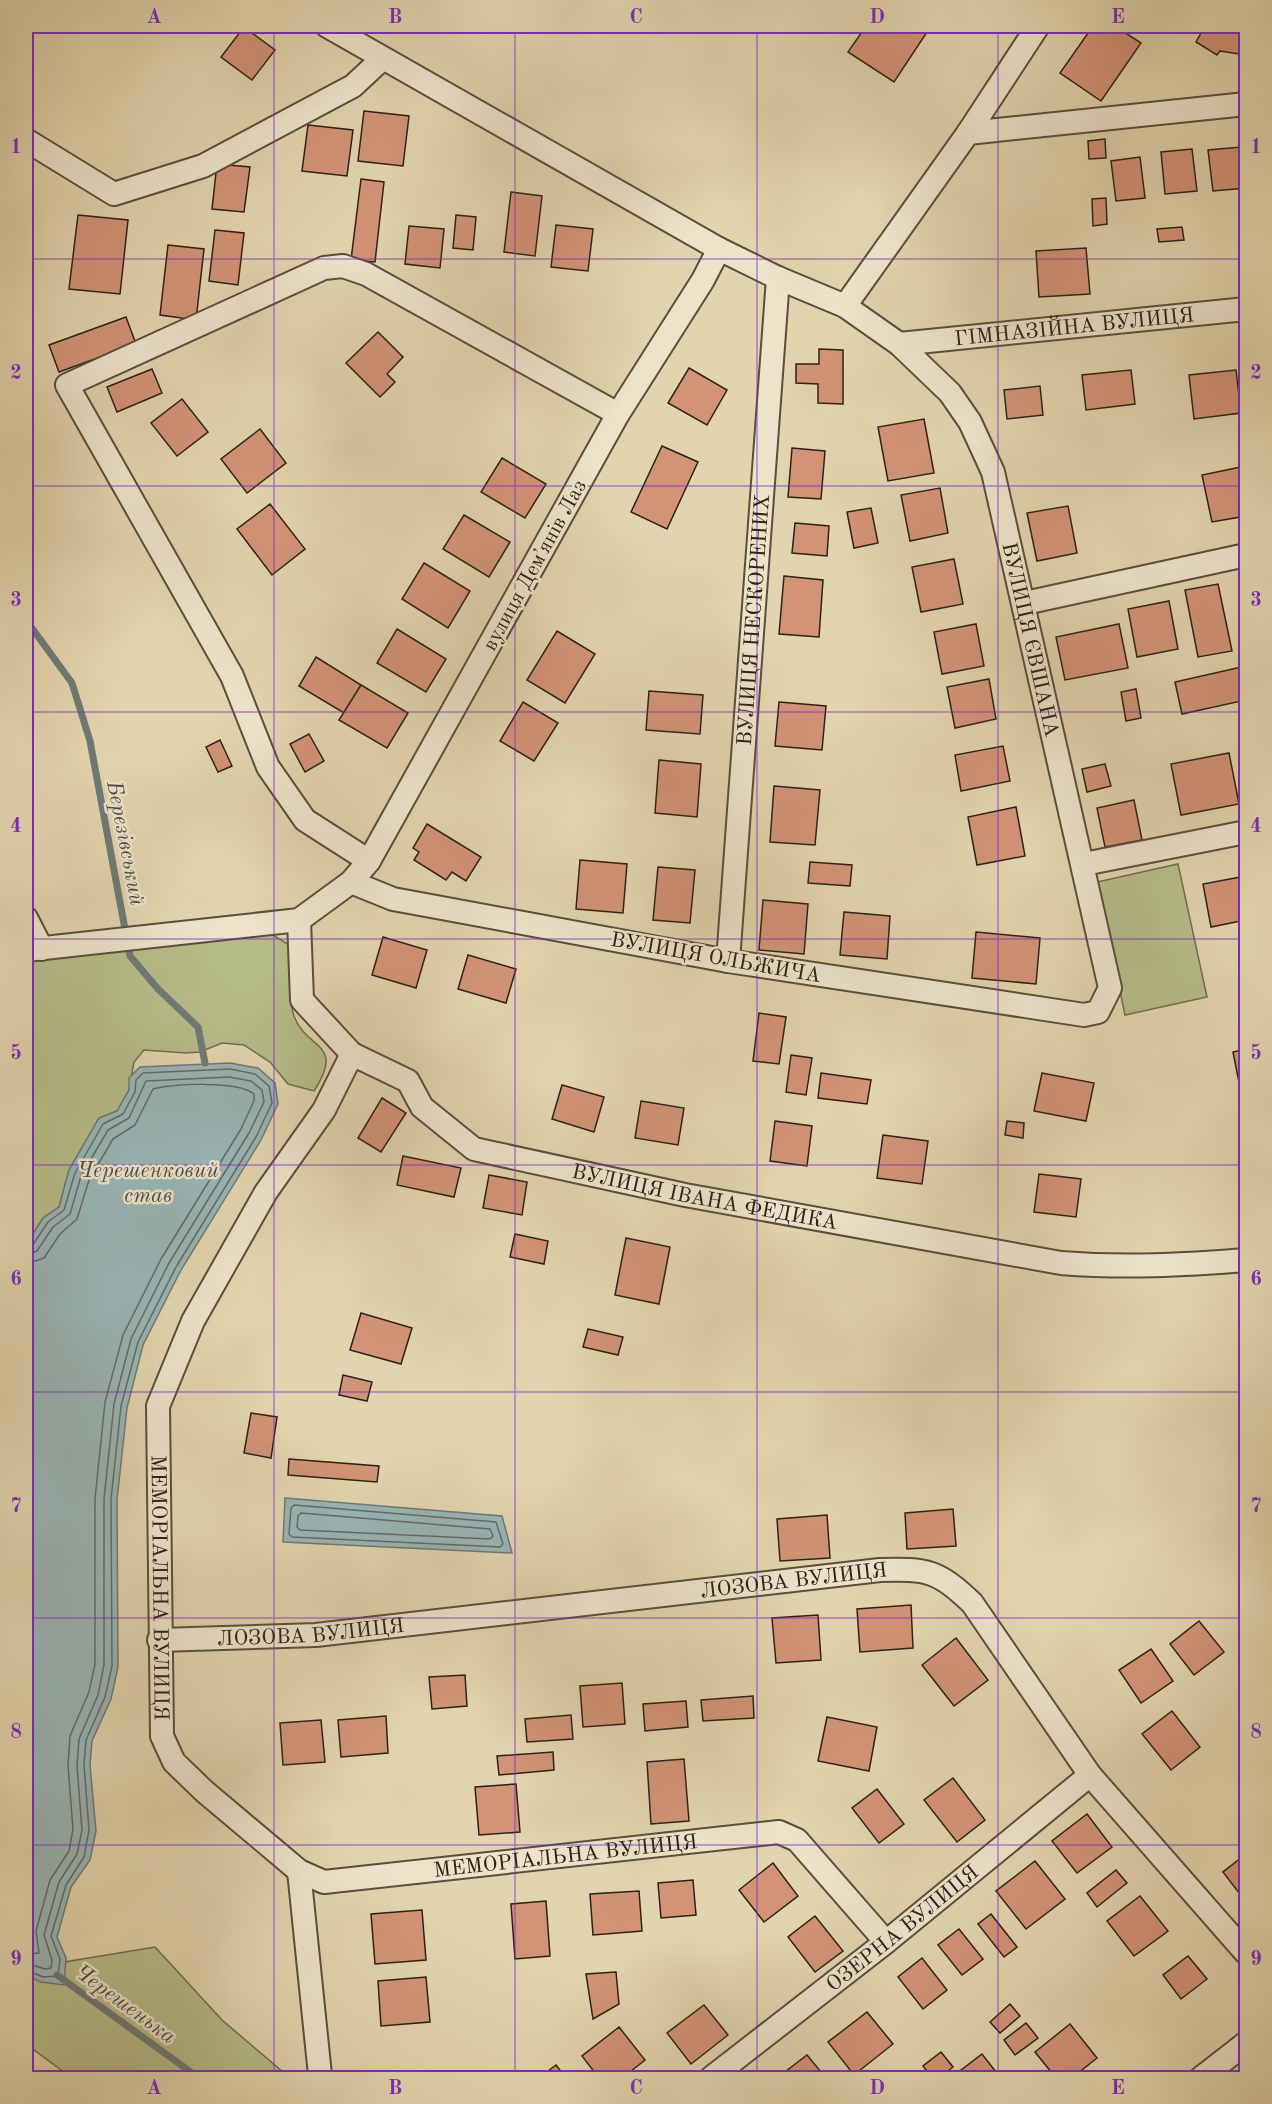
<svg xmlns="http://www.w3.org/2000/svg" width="1272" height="2104" viewBox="0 0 1272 2104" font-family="'Old Standard TT',serif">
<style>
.green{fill:#b5bc89;stroke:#716e50;stroke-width:1.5}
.water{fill:#99b5b6;stroke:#6e7a77;stroke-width:1.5}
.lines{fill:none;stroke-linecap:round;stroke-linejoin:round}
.shore{stroke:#636b67;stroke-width:1.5}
.stream{stroke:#6e7a77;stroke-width:7}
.building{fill:#d29377;stroke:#2d2118;stroke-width:1.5}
.minor-casing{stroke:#5a4e3e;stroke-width:26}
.minor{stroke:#ece3ca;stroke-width:22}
.grid{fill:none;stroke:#7b2cbf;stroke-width:1.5;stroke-opacity:0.55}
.labels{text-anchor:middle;stroke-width:5;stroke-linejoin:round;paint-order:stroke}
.street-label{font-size:21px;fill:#2d2118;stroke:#ece3ca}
.water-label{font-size:22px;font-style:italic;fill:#4d4d47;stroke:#ece3ca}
.neatline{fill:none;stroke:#7b2cbf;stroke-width:2}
.grid-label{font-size:20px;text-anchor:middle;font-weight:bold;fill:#7b2cbf}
</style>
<rect width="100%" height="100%" fill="#e2d4ae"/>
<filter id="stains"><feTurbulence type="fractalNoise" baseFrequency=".00333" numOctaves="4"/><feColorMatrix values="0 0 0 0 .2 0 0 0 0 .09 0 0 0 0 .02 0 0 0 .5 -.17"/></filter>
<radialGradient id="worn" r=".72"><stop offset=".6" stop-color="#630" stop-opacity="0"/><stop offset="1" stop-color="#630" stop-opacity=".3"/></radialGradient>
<!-- green -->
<g class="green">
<path d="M 1178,864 L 1207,997 L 1125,1015 L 1097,882 Z"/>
<path d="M 255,933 L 273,935 L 291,946 C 290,965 288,998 294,1016 C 306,1050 346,1042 314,1091 L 288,1084 L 270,1062 L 244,1045 L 222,1043 L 200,1052 L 186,1053 L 144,1050 L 134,1062 L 129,1090 L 117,1111 L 99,1118 L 69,1170 L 59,1207 L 43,1218 L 26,1245 L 26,957 Z"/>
<path d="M 155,1947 L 222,2020 L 290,2078 L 72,2078 L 26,2044 L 26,1982 L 52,1964 Z"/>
</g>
<!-- water -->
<g class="water">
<path d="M 230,1063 L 258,1068 L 275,1083 L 278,1104 L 261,1140 L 181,1270 L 143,1345 L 127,1408 L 117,1500 L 118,1667 L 111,1699 L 92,1741 L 90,1765 L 96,1831 L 90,1860 L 71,1887 L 57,1937 L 66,1958 L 64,1985 L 41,1982 L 26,1975 L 26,1245 L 43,1218 L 59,1207 L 69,1170 L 99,1118 L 117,1111 L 129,1090 L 129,1078 L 140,1067 Z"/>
<path d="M 285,1498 L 502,1516 L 512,1553 L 283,1542 Z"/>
</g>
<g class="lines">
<!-- shore -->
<g class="shore">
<path d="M 26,1248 L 32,1246 L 48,1222 L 64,1210 L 75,1173 L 103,1124 L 123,1114 L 135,1092 L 136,1080 L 143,1073 L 230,1069 L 255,1074 L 269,1086 L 272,1103 L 256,1137 L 176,1267 L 138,1342 L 121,1406 L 111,1499 L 112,1666 L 105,1697 L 86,1740 L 84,1765 L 89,1830 L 84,1857 L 66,1885 L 51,1936 L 60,1959 L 58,1976 L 43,1977 L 26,1970"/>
<path d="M 26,1255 L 37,1251 L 53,1227 L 70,1214 L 81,1176 L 108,1130 L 129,1118 L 146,1081 L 229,1077 L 251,1081 L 262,1090 L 264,1102 L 249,1133 L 169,1263 L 131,1339 L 114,1404 L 104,1499 L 104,1665 L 98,1695 L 79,1739 L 77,1766 L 82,1830 L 77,1854 L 59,1882 L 44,1935 L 52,1960 L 51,1968 L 45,1969 L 26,1963"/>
<path d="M 26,1264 L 44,1258 L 60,1234 L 77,1219 L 89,1180 L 113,1139 L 135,1125 L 153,1089 C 174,1084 238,1080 254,1094 L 254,1101 L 241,1129 L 161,1259 L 123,1335 L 105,1402 L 95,1499 L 95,1664 L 89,1692 L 70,1736 L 68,1766 L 73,1829 L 69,1851 L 50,1880 L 36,1931 L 39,1953 L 26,1954"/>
<path d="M 294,1505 L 496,1522 L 503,1544 L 500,1547 L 292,1537 L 289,1534 L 291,1508 Z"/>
<path d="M 301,1513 L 490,1529 L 493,1536 L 490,1539 L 300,1530 L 297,1527 L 298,1516 Z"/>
</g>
<!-- stream -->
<g class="stream">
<path d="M 26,620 L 72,683 L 90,741 L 130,956 L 158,989 L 198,1027 L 205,1063"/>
<path d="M 57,1975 L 199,2078"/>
</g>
</g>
<!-- building -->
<g class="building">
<path d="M 866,26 L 931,26 L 894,82 L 848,52 Z"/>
<path d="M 1093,26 L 1115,26 L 1141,43 L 1101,101 L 1060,73 Z"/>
<path d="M 1205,26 L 1246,26 L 1246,49 L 1239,54 L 1220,51 L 1217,55 L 1196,42 Z"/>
<path d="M 244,27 L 275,50 L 252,80 L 221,57 Z"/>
<path d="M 364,111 L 409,116 L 403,166 L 358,161 Z"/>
<path d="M 308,125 L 353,130 L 347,176 L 302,171 Z"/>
<path d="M 1105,139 L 1106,158 L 1089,159 L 1088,141 Z"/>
<path d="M 1241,147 L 1246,188 L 1213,191 L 1208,150 Z"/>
<path d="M 1192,149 L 1197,191 L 1165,194 L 1161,152 Z"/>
<path d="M 1140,157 L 1145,198 L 1116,201 L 1111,161 Z"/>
<path d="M 217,164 L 250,167 L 244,212 L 212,209 Z"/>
<path d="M 361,179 L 384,182 L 375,262 L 351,260 Z"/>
<path d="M 511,192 L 542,196 L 535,256 L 504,252 Z"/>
<path d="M 1106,198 L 1107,224 L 1093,226 L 1092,199 Z"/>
<path d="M 78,215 L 128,220 L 120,294 L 69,289 Z"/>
<path d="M 456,215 L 476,217 L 473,250 L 453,248 Z"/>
<path d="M 556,225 L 593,229 L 588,271 L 551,267 Z"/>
<path d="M 409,226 L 444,229 L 440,268 L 405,264 Z"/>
<path d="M 1182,227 L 1184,240 L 1159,242 L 1157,229 Z"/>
<path d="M 215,230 L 244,233 L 238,285 L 209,281 Z"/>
<path d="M 168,245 L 204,249 L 196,320 L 160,315 Z"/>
<path d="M 1086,248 L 1090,294 L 1039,297 L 1036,251 Z"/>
<path d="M 126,317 L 136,344 L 59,372 L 49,345 Z"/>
<path d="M 378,332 L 403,357 L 387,374 L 395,382 L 380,397 L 346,363 Z"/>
<path d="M 819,349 L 843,350 L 843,404 L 818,403 L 818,384 L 796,383 L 796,364 L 819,364 Z"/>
<path d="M 689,368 L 727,390 L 707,425 L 668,403 Z"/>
<path d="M 152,369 L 162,393 L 117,412 L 107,387 Z"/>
<path d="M 1131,370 L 1135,404 L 1086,410 L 1082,375 Z"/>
<path d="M 1236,370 L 1241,413 L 1194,419 L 1189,375 Z"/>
<path d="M 1040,386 L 1043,415 L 1007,419 L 1004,390 Z"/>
<path d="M 182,399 L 208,432 L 177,456 L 151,423 Z"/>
<path d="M 924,419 L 934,473 L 888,481 L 878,427 Z"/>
<path d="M 260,429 L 286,463 L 247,493 L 221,459 Z"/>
<path d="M 662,446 L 698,462 L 667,529 L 631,512 Z"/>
<path d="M 792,448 L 825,451 L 821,499 L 788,497 Z"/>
<path d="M 502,458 L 546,484 L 525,518 L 481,492 Z"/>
<path d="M 1241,467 L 1246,495 L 1246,516 L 1212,522 L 1202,475 Z"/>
<path d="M 940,488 L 948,533 L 910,541 L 901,495 Z"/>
<path d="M 270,504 L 305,549 L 272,575 L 237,529 Z"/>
<path d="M 1068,506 L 1077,553 L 1037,561 L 1027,513 Z"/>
<path d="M 871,508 L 878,543 L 854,548 L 847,512 Z"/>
<path d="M 464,515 L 510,542 L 489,577 L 443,549 Z"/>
<path d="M 795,523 L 829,526 L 827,556 L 792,553 Z"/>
<path d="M 954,559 L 963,604 L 921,612 L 912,567 Z"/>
<path d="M 424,563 L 470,591 L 448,628 L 402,599 Z"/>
<path d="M 784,576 L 823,580 L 819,637 L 779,634 Z"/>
<path d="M 1218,584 L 1232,651 L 1198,657 L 1185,590 Z"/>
<path d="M 1169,601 L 1178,649 L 1137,657 L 1128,609 Z"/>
<path d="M 976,624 L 984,666 L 942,674 L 934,632 Z"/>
<path d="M 1119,624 L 1128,668 L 1065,680 L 1056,637 Z"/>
<path d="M 397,629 L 446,659 L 426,692 L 377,663 Z"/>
<path d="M 557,631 L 595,654 L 565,703 L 527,680 Z"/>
<path d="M 316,657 L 361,685 L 344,713 L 299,686 Z"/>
<path d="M 1246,666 L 1246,700 L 1182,714 L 1175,682 Z"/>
<path d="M 989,679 L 996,719 L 955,728 L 947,687 Z"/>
<path d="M 361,685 L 408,713 L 387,748 L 339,720 Z"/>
<path d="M 1136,689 L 1141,718 L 1126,721 L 1121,692 Z"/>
<path d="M 649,691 L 703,695 L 700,734 L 646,730 Z"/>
<path d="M 523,702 L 558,723 L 534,761 L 500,741 Z"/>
<path d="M 779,702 L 826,706 L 822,750 L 775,746 Z"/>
<path d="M 309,734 L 324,761 L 305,772 L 290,744 Z"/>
<path d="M 220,740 L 232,766 L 218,772 L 206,747 Z"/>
<path d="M 1003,746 L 1010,781 L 961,791 L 955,755 Z"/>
<path d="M 1229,753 L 1239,804 L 1181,815 L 1171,764 Z"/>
<path d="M 659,760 L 701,764 L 697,817 L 655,813 Z"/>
<path d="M 1105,764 L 1111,786 L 1087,792 L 1082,769 Z"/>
<path d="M 774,786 L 820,790 L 815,845 L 770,842 Z"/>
<path d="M 1134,800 L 1142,840 L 1105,847 L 1097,808 Z"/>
<path d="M 1016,807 L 1025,856 L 977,865 L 968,817 Z"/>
<path d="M 427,824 L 481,857 L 466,881 L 452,872 L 446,880 L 414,860 L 419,852 L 413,848 Z"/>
<path d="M 580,860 L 627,864 L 623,913 L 576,909 Z"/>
<path d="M 810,862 L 852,865 L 850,886 L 808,883 Z"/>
<path d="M 658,867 L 695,870 L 690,923 L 653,920 Z"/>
<path d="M 1246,876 L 1246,920 L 1211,927 L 1203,884 Z"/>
<path d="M 763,900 L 808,904 L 804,954 L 759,950 Z"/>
<path d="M 844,912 L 890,916 L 887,959 L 840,955 Z"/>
<path d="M 976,932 L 1040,938 L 1036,984 L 972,978 Z"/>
<path d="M 383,937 L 427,950 L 416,988 L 372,975 Z"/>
<path d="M 468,955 L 516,969 L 506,1003 L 458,989 Z"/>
<path d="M 759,1013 L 786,1017 L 779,1064 L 753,1061 Z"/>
<path d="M 1246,1049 L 1246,1108 L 1244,1108 L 1233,1052 Z"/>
<path d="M 791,1055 L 812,1058 L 806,1095 L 786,1092 Z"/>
<path d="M 821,1073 L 871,1080 L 867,1104 L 818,1098 Z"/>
<path d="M 1042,1073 L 1094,1083 L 1086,1121 L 1034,1111 Z"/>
<path d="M 562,1085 L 604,1097 L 594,1132 L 552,1119 Z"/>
<path d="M 382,1098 L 406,1113 L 381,1152 L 358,1138 Z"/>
<path d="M 641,1101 L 684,1108 L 678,1145 L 635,1138 Z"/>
<path d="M 775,1121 L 812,1126 L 807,1166 L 770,1161 Z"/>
<path d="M 1007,1121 L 1024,1123 L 1023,1138 L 1005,1135 Z"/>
<path d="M 883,1135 L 928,1141 L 922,1184 L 877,1178 Z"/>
<path d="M 403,1156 L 461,1168 L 454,1197 L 397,1185 Z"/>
<path d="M 1039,1174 L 1081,1179 L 1076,1217 L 1034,1212 Z"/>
<path d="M 489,1175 L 527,1182 L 522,1215 L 483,1208 Z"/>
<path d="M 515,1234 L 548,1241 L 544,1264 L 510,1257 Z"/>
<path d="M 626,1238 L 670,1247 L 659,1304 L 615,1295 Z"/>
<path d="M 361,1313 L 412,1328 L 401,1364 L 350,1350 Z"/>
<path d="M 588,1329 L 623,1337 L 618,1355 L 583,1347 Z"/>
<path d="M 343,1375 L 372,1382 L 367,1401 L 339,1395 Z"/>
<path d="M 251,1413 L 277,1417 L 271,1458 L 244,1453 Z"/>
<path d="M 289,1459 L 379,1466 L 377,1482 L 288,1475 Z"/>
<path d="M 953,1509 L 956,1546 L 907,1549 L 905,1513 Z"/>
<path d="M 827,1515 L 830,1558 L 780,1561 L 777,1519 Z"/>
<path d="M 911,1605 L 913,1648 L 860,1652 L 857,1609 Z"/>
<path d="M 818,1615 L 821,1660 L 776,1663 L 772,1618 Z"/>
<path d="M 1199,1621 L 1224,1652 L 1194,1675 L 1170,1644 Z"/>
<path d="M 956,1638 L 988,1680 L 954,1706 L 922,1665 Z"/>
<path d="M 1151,1649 L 1173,1681 L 1141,1703 L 1119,1670 Z"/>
<path d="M 465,1675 L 467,1706 L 432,1709 L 429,1677 Z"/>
<path d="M 622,1683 L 625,1724 L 583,1727 L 580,1686 Z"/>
<path d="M 753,1696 L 754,1718 L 703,1721 L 701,1700 Z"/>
<path d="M 686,1701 L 688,1727 L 645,1731 L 643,1704 Z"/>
<path d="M 1172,1711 L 1200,1747 L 1171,1770 L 1142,1734 Z"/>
<path d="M 571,1715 L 573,1739 L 527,1742 L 525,1719 Z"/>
<path d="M 386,1716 L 388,1753 L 341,1757 L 338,1720 Z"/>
<path d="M 827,1717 L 877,1727 L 869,1771 L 818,1761 Z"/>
<path d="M 321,1720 L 325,1762 L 283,1765 L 280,1723 Z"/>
<path d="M 553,1752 L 554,1770 L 499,1775 L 497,1756 Z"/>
<path d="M 684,1759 L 689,1821 L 651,1824 L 647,1762 Z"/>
<path d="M 953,1778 L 985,1820 L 957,1842 L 924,1800 Z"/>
<path d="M 516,1784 L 520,1832 L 479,1835 L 475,1787 Z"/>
<path d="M 877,1789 L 904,1824 L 879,1843 L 852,1808 Z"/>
<path d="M 1087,1814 L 1112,1847 L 1077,1873 L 1052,1841 Z"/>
<path d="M 1246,1854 L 1246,1902 L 1223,1872 Z"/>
<path d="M 1035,1861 L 1065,1899 L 1026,1929 L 996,1891 Z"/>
<path d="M 773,1863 L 798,1896 L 764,1922 L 739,1890 Z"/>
<path d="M 1116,1870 L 1127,1883 L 1097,1907 L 1087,1893 Z"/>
<path d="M 693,1880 L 696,1915 L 661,1918 L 658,1883 Z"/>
<path d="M 639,1891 L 642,1931 L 593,1935 L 590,1894 Z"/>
<path d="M 1140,1896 L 1168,1931 L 1134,1956 L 1107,1921 Z"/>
<path d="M 546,1901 L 550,1956 L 515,1959 L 511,1904 Z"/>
<path d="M 422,1910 L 426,1960 L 375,1964 L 371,1914 Z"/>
<path d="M 991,1914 L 1017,1947 L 1004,1957 L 978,1924 Z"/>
<path d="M 815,1916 L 843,1951 L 815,1972 L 788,1937 Z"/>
<path d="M 959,1929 L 983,1959 L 962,1975 L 938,1945 Z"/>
<path d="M 1188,1956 L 1207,1979 L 1181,1999 L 1163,1975 Z"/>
<path d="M 922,1958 L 947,1990 L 923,2009 L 898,1977 Z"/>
<path d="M 616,1972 L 619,2004 L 593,2019 L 586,1974 Z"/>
<path d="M 426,1977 L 430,2022 L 381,2026 L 378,1981 Z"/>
<path d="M 1010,2004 L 1020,2016 L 1000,2033 L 990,2022 Z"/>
<path d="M 704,2005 L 728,2035 L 691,2064 L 667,2033 Z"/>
<path d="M 867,2012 L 893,2044 L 854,2075 L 828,2042 Z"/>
<path d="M 1026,2023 L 1038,2038 L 1015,2055 L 1004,2040 Z"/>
<path d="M 1070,2024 L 1097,2058 L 1072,2078 L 1056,2078 L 1035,2052 Z"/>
<path d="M 619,2027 L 645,2060 L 622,2078 L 599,2078 L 582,2056 Z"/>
<path d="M 941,2052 L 953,2067 L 939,2078 L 932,2078 L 923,2066 Z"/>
<path d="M 982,2054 L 999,2076 L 1006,2071 L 1012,2078 L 959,2078 L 956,2074 Z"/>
<path d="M 807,2055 L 826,2078 L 777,2078 Z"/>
<path d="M 556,2065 L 566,2078 L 539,2078 Z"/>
</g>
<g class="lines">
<defs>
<g id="minor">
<path id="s1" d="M 327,26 L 719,249 L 778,278 L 845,306 L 899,344 L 950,393 L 970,422 L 993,472 L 1110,988 L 1098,1012 L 1084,1015 L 728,961 L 393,899 L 351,882"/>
<path d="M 968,133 L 1246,104"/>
<path d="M 26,140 L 114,194 L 203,166 L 353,86 L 382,59"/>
<path d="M 845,306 L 968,133 L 1038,26"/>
<path id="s2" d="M 899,344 L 1246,309"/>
<path d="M 1025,603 L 1246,555"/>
<path d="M 369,861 L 305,820 L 268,767 L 232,676 L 67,385 L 324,268 L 343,266 L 366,274 L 618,414"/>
<path d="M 1084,864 L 1246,832"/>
<path d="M 26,918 L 42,949"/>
<path id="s3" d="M 299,920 L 302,1000 L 352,1054 L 408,1081 L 422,1107 L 474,1149 L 685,1195 L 1061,1263 C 1124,1268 1184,1265 1246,1260"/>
<path d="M 26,950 L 299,920 L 351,882 L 369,861 L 618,414 L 703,280 L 719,249"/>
<path id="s4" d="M 728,961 L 778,278"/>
<path id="s5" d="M 352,1054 L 324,1110 L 266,1192 L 193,1321 L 158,1406 L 162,1736 L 174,1762 L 204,1791 L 299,1871 L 324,1882 L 779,1832 L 797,1840 L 886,1942"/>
<path id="s6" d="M 159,1640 L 316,1635 L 880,1570 C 928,1569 937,1570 972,1603 L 1090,1775 L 1246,1953"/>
<path d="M 299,1871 L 320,2075"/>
<path id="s7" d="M 711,2078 L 886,1942 L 1090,1775"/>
<path d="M 1201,2078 L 1246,2043"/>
</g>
</defs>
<!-- minor casing -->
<use href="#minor" class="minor-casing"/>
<!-- minor -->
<use href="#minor" class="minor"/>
</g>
<!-- grid -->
<path class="grid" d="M 274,26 L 274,2078M 515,26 L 515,2078M 757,26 L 757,2078M 998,26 L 998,2078M 26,259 L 1246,259M 26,486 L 1246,486M 26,712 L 1246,712M 26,939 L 1246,939M 26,1165 L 1246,1165M 26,1392 L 1246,1392M 26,1618 L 1246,1618M 26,1845 L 1246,1845"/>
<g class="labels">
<!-- street labels -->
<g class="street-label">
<text dy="7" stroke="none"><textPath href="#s2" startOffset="176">ГІМНАЗІЙНА ВУЛИЦЯ</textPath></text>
<text transform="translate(534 565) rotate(-61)" y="7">вулиця Демʼянів Лаз</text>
<text dy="7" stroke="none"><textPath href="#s4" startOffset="342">ВУЛИЦЯ НЕСКОРЕНИХ</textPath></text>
<text dy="7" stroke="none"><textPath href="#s1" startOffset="988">ВУЛИЦЯ ЄВШАНА</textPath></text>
<text transform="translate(716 957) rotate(10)" y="7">ВУЛИЦЯ ОЛЬЖИЧА</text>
<text dy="7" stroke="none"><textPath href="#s3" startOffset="548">ВУЛИЦЯ ІВАНА ФЕДИКА</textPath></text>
<text dy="7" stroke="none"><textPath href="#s6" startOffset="638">ЛОЗОВА ВУЛИЦЯ</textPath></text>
<text dy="7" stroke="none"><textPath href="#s5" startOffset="585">МЕМОРІАЛЬНА ВУЛИЦЯ</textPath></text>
<text dy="7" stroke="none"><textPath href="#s6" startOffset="152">ЛОЗОВА ВУЛИЦЯ</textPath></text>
<text dy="7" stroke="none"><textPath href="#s5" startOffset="1198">МЕМОРІАЛЬНА ВУЛИЦЯ</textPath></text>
<text dy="7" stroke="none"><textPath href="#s7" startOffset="243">ОЗЕРНА ВУЛИЦЯ</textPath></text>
</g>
<!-- water labels -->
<g class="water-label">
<text transform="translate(127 843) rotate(79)" y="8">Березівський</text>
<text x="148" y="1177">Черешенковий<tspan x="148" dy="25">став</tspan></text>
<text transform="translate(126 2003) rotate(36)" y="8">Черешенька</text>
</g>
</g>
<!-- margin -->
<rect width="1272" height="2104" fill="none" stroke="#e2d4ae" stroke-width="66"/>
<rect x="33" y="33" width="1206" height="2038" class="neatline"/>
<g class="grid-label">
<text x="154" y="23">A</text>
<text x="395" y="23">B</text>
<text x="636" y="23">C</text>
<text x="877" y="23">D</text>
<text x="1118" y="23">E</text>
<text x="16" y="153">1</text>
<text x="1256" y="153">1</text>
<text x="16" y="379">2</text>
<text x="1256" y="379">2</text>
<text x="16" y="606">3</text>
<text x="1256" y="606">3</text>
<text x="16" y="832">4</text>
<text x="1256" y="832">4</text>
<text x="16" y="1059">5</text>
<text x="1256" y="1059">5</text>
<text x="16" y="1285">6</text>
<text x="1256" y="1285">6</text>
<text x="16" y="1512">7</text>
<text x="1256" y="1512">7</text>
<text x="16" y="1738">8</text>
<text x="1256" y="1738">8</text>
<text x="16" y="1965">9</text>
<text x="1256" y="1965">9</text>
<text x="154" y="2094">A</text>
<text x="395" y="2094">B</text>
<text x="636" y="2094">C</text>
<text x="877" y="2094">D</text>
<text x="1118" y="2094">E</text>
</g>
<rect width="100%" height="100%" filter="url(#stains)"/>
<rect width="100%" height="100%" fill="url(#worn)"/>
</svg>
